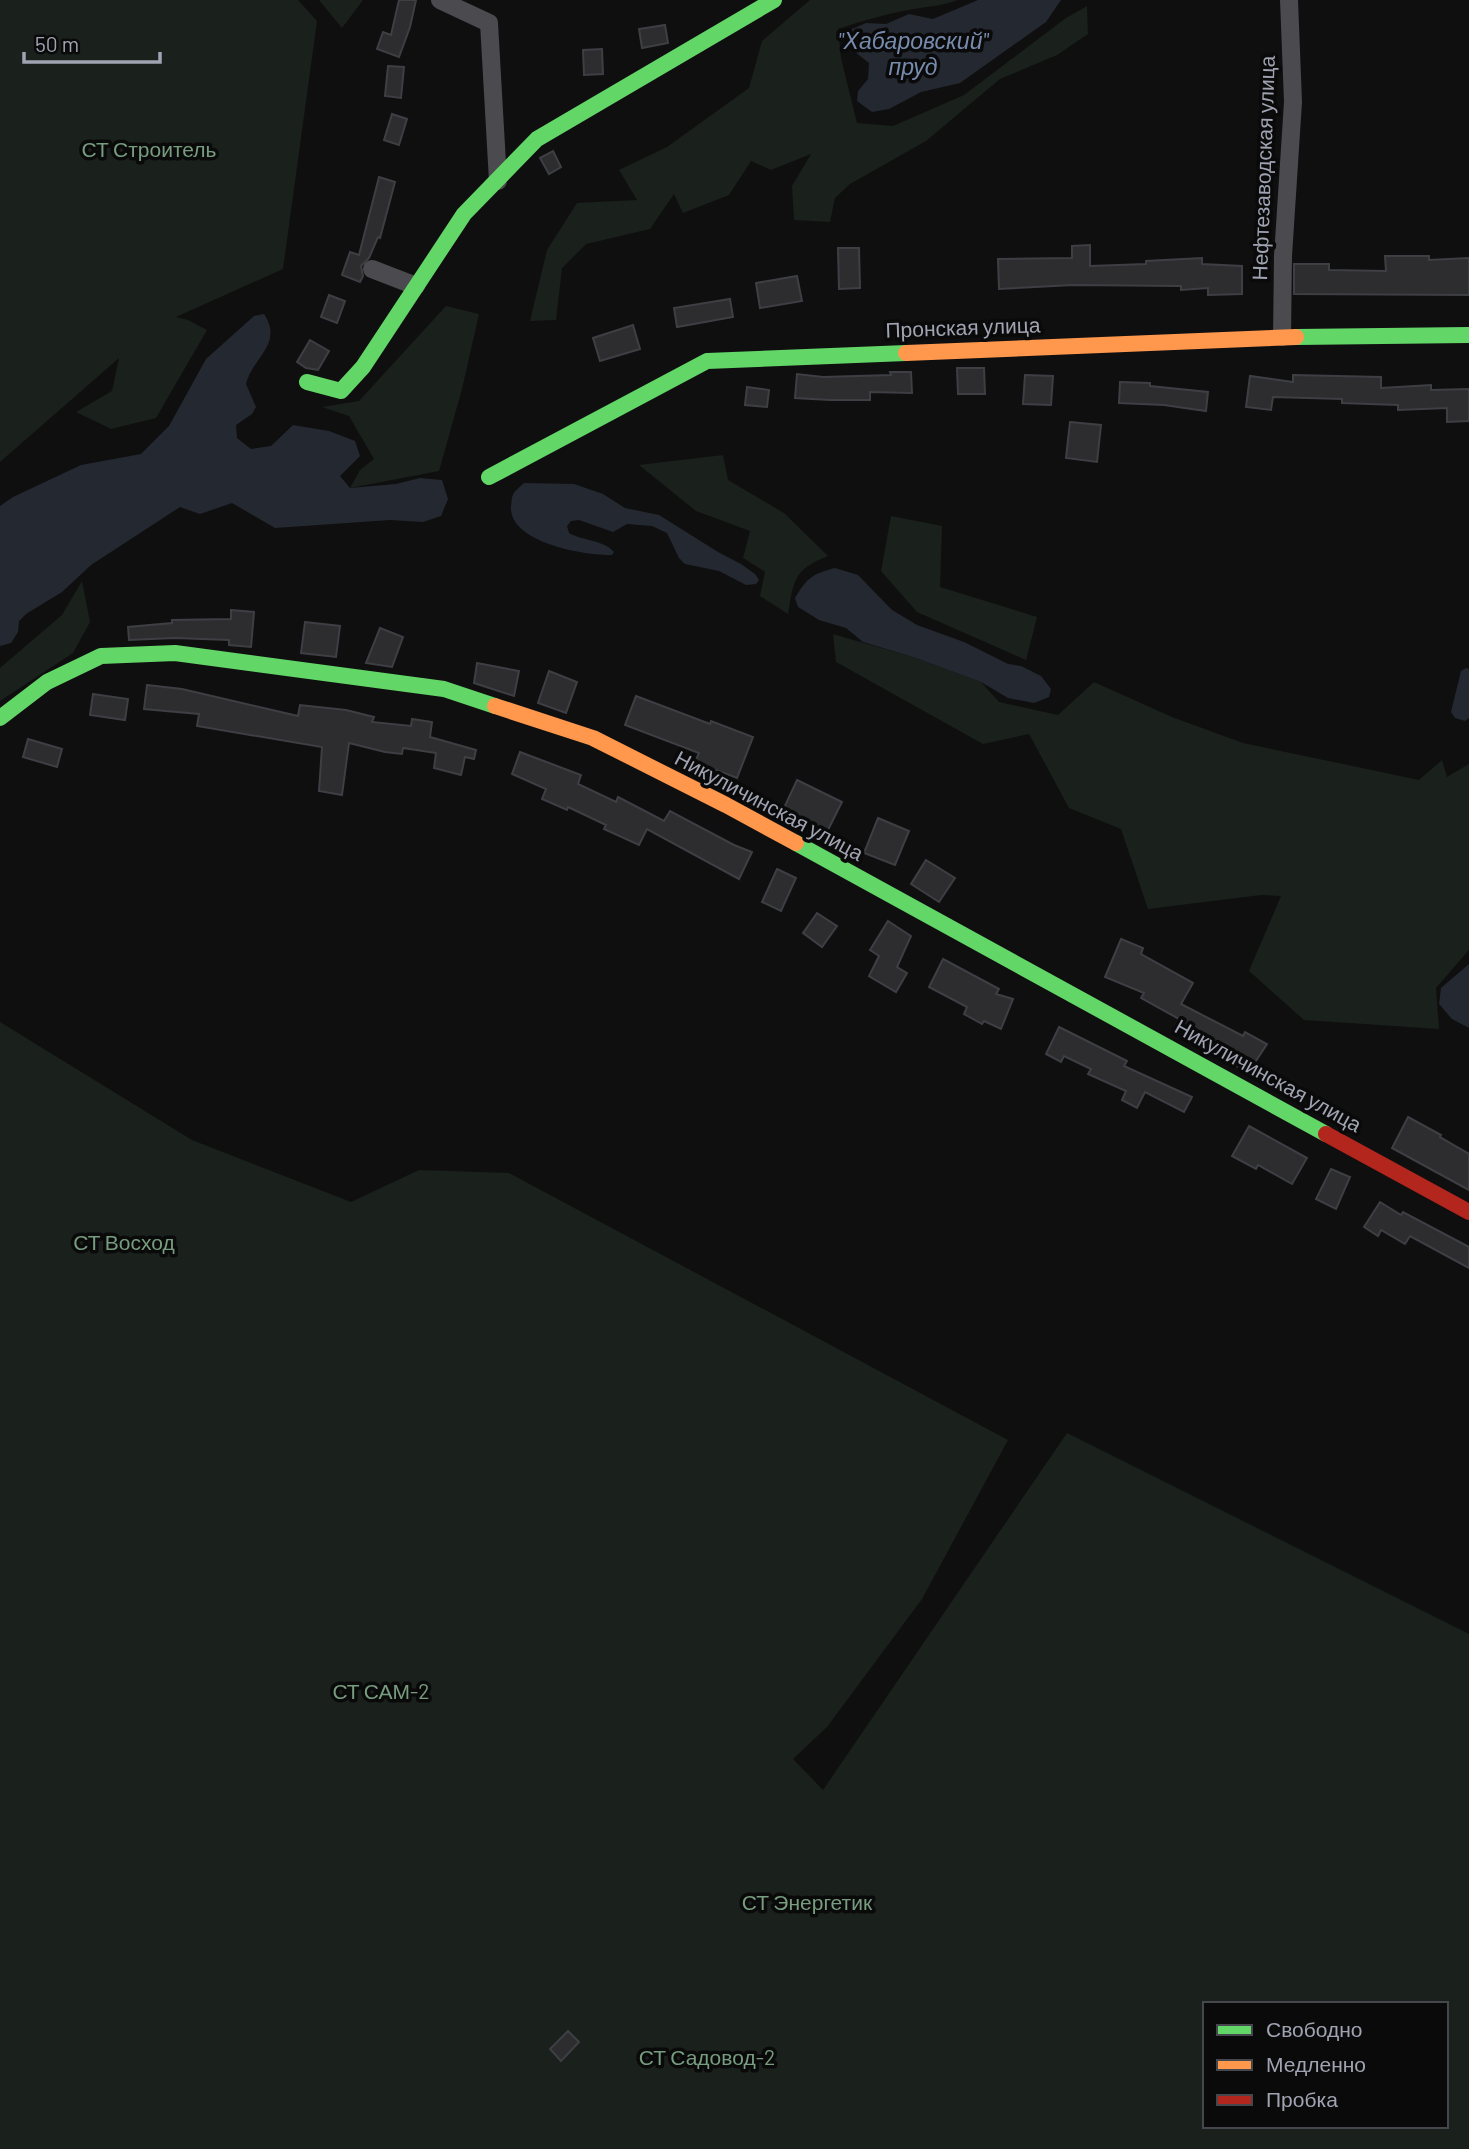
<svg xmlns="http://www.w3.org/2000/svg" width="1469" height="2149" viewBox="0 0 1469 2149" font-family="Barlow,sans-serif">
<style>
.green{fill:#1a201b;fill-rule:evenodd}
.water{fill:#242830}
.building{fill:#2d2d2f;stroke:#3e3f44;stroke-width:2}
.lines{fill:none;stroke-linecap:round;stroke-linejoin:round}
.street{stroke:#4a4a4f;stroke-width:18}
.fast{stroke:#63d668;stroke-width:16}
.slow{stroke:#ff974d;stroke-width:16}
.jam{stroke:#b3261e;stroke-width:16}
.labels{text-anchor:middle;stroke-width:7;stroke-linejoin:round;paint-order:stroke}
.park-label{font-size:21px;fill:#779c7f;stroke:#0a0a0b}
.street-label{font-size:21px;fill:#a0a3b1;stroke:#0a0a0b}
.water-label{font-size:23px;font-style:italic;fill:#778bad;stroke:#0a0a0b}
</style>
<rect width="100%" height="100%" fill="#0f0f10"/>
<!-- green -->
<g class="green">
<path d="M 0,0 L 298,0 L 317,21 L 283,269 L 176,317 L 188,320 L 207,330 L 156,418 L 111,429 L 76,412 L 112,391 L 119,358 L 0,462 Z"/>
<path d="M 319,0 L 363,0 L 342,28 Z"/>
<path d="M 810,0 L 958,0 C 944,5 934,6 920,8 C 893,12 864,20 838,29 L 841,58 L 857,123 L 893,126 L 964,95 L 1066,18 L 1087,6 L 1088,34 L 1057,55 L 1000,79 L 926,141 L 850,184 L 835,198 L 830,222 L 794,220 L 792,186 L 811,154 L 771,170 L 751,161 L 729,195 L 683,213 L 674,194 L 650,229 L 586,244 L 562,268 L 556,320 L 530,321 L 547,250 L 577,203 L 637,200 L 619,170 L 667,147 L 749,88 L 762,41 Z"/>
<path d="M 446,306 L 479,314 L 462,389 L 439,471 L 350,488 L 360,470 L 374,459 L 349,416 L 322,407 L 359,401 Z"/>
<path d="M 723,455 L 728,480 L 784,513 L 828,556 C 793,570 794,580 788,614 L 760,596 L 765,572 L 743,558 L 750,531 L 696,511 L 639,465 Z"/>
<path d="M 891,516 L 942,526 L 940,587 L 1037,617 L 1026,660 L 917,612 L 881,571 Z"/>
<path d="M 82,581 L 90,622 L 73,653 L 0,701 L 0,668 L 62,615 Z"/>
<path d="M 833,634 L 916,658 L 981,682 L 999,702 L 1058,715 L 1094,682 L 1172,717 L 1243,743 L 1419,780 L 1442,760 L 1447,777 L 1469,764 L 1469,950 L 1436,988 L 1439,1029 L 1304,1020 L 1249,971 L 1281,896 L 1261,895 L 1148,909 L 1121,829 L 1069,808 L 1029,734 L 983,744 L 836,662 Z"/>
<path d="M 0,1022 L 192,1140 L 351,1202 L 419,1170 L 509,1173 L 1008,1440 L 922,1599 L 827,1727 L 793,1759 L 823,1790 L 1067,1433 L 1469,1634 L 1469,2149 L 0,2149 ZM 1205,2004 L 1446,2004 L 1446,2126 L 1205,2126 Z"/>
</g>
<!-- water -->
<g class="water">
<path d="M 978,0 L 1061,0 L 1046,22 L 960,83 L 921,92 L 889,109 L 872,112 L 857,101 L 858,91 L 868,79 L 869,63 L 855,52 L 848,41 L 852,29 L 866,23 L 886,24 L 909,14 L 933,19 Z"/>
<path d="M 264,314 C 284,344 252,358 246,384 L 256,407 L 252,414 L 236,425 L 237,438 L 251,449 L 271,446 L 293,425 L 329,431 L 355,441 L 360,456 L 340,476 L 350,488 L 396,484 L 420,478 L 442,480 L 448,499 L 441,516 L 423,522 L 390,520 L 275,528 L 232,503 L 200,514 L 180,507 L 91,565 L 62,592 L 26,614 L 19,621 L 18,632 L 11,643 L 0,646 L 0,506 L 13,497 L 81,465 L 141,454 L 169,426 L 206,359 L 254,316 Z"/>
<path d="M 524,483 L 574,484 L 603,494 L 625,508 L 659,515 L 718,552 L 741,564 L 755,574 L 759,580 L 756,584 L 746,585 L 719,571 L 685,564 L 679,558 L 667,533 L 652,526 L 627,524 L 613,532 L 579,520 L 571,521 L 567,526 L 569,533 C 583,541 604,540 614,552 L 612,555 C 584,556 508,542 511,506 C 512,502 511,498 513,495 C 514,491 521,486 524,483 Z"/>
<path d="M 835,568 L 858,575 L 892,610 L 917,625 L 964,642 L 1008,664 L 1021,666 L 1041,676 L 1051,689 L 1049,697 L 1034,703 L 1008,698 L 981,682 L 916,658 L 863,642 L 846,628 L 819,620 L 798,607 L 795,598 C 807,578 812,574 835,568 Z"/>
<path d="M 1466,668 L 1469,669 L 1469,718 L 1465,721 L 1455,718 L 1451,712 L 1461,671 Z"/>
<path d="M 1469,964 L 1469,1028 L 1452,1019 L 1439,1004 L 1441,988 Z"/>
</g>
<!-- building -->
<g class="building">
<path d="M 399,0 L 416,0 L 410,27 L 399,57 L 377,49 L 383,32 L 391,35 Z"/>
<path d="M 665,25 L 668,43 L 642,48 L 639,29 Z"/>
<path d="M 602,49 L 603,74 L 584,75 L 583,50 Z"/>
<path d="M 388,66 L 404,67 L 401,98 L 385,96 Z"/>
<path d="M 392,114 L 407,119 L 399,145 L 384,140 Z"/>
<path d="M 553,151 L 561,167 L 549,174 L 540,158 Z"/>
<path d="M 379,177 L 395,182 L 380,238 L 378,237 L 369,258 L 361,266 L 363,276 L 360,282 L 342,275 L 350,252 L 359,255 Z"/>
<path d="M 1090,245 L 1090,266 L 1146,264 L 1146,261 L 1202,258 L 1202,264 L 1242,266 L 1242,294 L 1208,295 L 1208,288 L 1181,290 L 1181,286 L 1073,285 L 999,289 L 998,259 L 1072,258 L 1072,246 Z"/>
<path d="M 838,248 L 859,248 L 860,288 L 839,289 Z"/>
<path d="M 1385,256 L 1429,256 L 1429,260 L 1469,258 L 1469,295 L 1294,294 L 1294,264 L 1329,264 L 1329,270 L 1386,271 Z"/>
<path d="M 797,276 L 802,301 L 760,308 L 756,283 Z"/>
<path d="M 329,295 L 345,301 L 337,323 L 321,317 Z"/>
<path d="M 730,299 L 733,317 L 677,327 L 674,308 Z"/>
<path d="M 633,325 L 640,349 L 600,361 L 593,338 Z"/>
<path d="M 310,340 L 329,351 L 318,370 L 306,368 L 297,362 Z"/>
<path d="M 957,368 L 984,368 L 985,394 L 958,394 Z"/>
<path d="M 890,372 L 911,372 L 912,393 L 870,392 L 870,400 L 830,400 L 795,398 L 797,374 L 823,377 L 891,375 Z"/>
<path d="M 1025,375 L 1053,376 L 1051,405 L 1023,404 Z"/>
<path d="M 1293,375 L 1381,377 L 1381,388 L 1431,385 L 1431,390 L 1469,389 L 1469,421 L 1447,422 L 1447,408 L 1398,410 L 1398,405 L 1342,403 L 1342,399 L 1273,397 L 1271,410 L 1246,407 L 1250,376 L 1293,382 Z"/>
<path d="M 1120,382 L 1150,383 L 1150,386 L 1208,392 L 1206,411 L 1164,405 L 1119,403 Z"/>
<path d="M 747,387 L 769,390 L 767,407 L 745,405 Z"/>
<path d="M 1070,422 L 1101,425 L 1097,462 L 1066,458 Z"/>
<path d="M 231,610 L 254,612 L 251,647 L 229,645 L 229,640 L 175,638 L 129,640 L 128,627 L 172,623 L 172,620 L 231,619 Z"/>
<path d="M 305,622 L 340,626 L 336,657 L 301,653 Z"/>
<path d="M 380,628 L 403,637 L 392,667 L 366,663 Z"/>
<path d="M 477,663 L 519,671 L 514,696 L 474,683 Z"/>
<path d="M 549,671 L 577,682 L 566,713 L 538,703 Z"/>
<path d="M 147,685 L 182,689 L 298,716 L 300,705 L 346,710 L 374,717 L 372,722 L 411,726 L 412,719 L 432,722 L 430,737 L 476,750 L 474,759 L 465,757 L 461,775 L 434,768 L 436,753 L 403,748 L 402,754 L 385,752 L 349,743 L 342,795 L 319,791 L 322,747 L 197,726 L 199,714 L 144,709 Z"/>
<path d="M 93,694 L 128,699 L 125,720 L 90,715 Z"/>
<path d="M 636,696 L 710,724 L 711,721 L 753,737 L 737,778 L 695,762 L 699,753 L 625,725 Z"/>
<path d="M 28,739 L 62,749 L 57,767 L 23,757 Z"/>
<path d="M 520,752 L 581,775 L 578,784 L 616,802 L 618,797 L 664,821 L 670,811 L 734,845 L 752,852 L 739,879 L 647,829 L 639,845 L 604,829 L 606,825 L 568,807 L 567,810 L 542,799 L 546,789 L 512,774 Z"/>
<path d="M 797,780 L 842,802 L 827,832 L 783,810 Z"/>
<path d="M 878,818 L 909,831 L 895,865 L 864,853 Z"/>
<path d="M 926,860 L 955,878 L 939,902 L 911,884 Z"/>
<path d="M 777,869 L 796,878 L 781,911 L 762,902 Z"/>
<path d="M 817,913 L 837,926 L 822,947 L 803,933 Z"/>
<path d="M 888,921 L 911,936 L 897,967 L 907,973 L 896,992 L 869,976 L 879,956 L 870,950 Z"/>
<path d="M 1121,939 L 1143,948 L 1141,954 L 1193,983 L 1181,1004 L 1243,1036 L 1245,1032 L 1267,1044 L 1248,1073 L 1228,1061 L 1231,1056 L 1175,1026 L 1179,1019 L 1141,998 L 1144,993 L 1105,977 Z"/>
<path d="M 943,959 L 999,989 L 996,994 L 1013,999 L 1001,1029 L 984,1021 L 982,1024 L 964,1014 L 967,1007 L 929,987 Z"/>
<path d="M 1059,1027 L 1127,1061 L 1124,1066 L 1192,1097 L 1184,1112 L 1145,1092 L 1137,1108 L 1122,1100 L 1126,1091 L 1088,1074 L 1091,1069 L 1064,1056 L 1061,1062 L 1046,1054 Z"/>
<path d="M 1408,1117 L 1441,1135 L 1440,1137 L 1469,1154 L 1469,1190 L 1392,1148 Z"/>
<path d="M 1249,1126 L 1307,1158 L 1292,1184 L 1258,1165 L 1256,1169 L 1232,1156 Z"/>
<path d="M 1331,1169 L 1350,1177 L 1336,1209 L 1316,1199 Z"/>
<path d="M 1380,1202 L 1401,1215 L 1403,1212 L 1469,1247 L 1469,1268 L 1410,1236 L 1405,1244 L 1381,1230 L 1378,1236 L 1364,1227 Z"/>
<path d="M 568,2031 L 579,2042 L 561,2061 L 550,2049 Z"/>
</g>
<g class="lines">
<!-- street -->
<g class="street">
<path d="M 440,0 L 489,23 L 498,181"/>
<path d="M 372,269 L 416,286"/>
<path d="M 1282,337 L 1283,256 L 1293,102 L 1289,0"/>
</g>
<!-- fast -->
<g class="fast">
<path d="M 1296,337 L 1469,335"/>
<path d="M 307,382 L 341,391 L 363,367 L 464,214 L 537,139 L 774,0"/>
<path d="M 489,477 L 707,361 L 906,353"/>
<path d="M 0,718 L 47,682 L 101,656 L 175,653 L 444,689 L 495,706"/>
<path d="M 796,843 L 1326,1134"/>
</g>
<!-- slow -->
<g class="slow">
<path d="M 906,353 L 1296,337"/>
<path d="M 495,706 L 593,738 L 726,805 L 796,843"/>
</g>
<!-- jam -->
<path class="jam" d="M 1326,1134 L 1469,1212"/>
</g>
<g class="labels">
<!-- park labels -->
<g class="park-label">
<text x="149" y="157">СТ Строитель</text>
<text x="124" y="1250">СТ Восход</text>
<text x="381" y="1699">СТ САМ-2</text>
<text x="807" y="1910">СТ Энергетик</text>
<text x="707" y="2065">СТ Садовод-2</text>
</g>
<!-- street labels -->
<g class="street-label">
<text transform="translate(1264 168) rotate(-88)" y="7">Нефтезаводская улица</text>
<text transform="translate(963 328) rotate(-2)" y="7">Пронская улица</text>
<text transform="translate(769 806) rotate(28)" y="7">Никуличинская улица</text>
<text transform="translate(1268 1076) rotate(29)" y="7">Никуличинская улица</text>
</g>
<!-- water labels -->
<g class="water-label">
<text x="913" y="49">"Хабаровский"<tspan x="913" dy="26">пруд</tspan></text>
</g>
</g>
<!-- legend -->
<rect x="1203" y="2002" width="245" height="126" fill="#0a0a0b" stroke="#46474d" stroke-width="2"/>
<rect x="1217" y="2025" width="35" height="10" fill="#63d668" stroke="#46474d" stroke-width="2"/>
<text x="1266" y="2037" font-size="21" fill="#a0a3b1">Свободно</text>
<rect x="1217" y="2060" width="35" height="10" fill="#ff974d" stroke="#46474d" stroke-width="2"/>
<text x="1266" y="2072" font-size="21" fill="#a0a3b1">Медленно</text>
<rect x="1217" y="2095" width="35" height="10" fill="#b3261e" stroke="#46474d" stroke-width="2"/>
<text x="1266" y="2107" font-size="21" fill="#a0a3b1">Пробка</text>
<!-- scale -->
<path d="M24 52v10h136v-10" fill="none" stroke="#a0a3b1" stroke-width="3.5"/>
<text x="35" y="52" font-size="21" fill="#a0a3b1" stroke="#0a0a0b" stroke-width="5" paint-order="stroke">50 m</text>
</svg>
